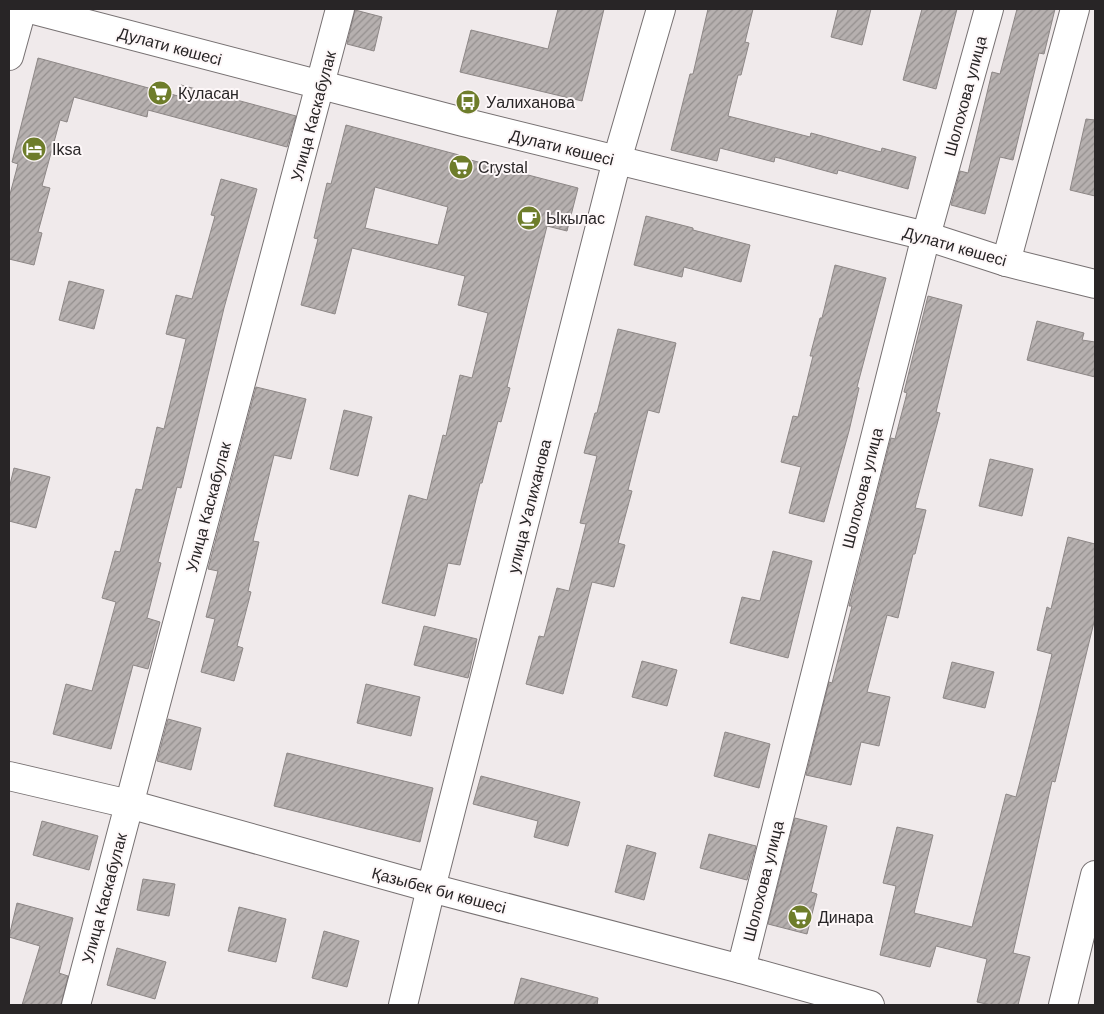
<svg xmlns="http://www.w3.org/2000/svg" width="1104" height="1014" viewBox="0 0 1104 1014" font-family="Helvetica,sans-serif">
<style>
.building{fill:url(#building-hatch);stroke:#8d8786;fill-rule:evenodd}
.lines{fill:none;stroke-linecap:round;stroke-linejoin:round}
.minor-casing{stroke:#777172;stroke-width:30}
.major-casing{stroke:#777172;stroke-width:30}
.minor{stroke:#fff;stroke-width:28}
.major{stroke:#fff;stroke-width:28}
.labels{text-anchor:middle;stroke-width:4;stroke-linejoin:round;paint-order:stroke}
.street-label{font-size:16px;fill:#282526;stroke:#fdf7f8}
.poi-label{font-size:16px;fill:#282526;stroke:#fdf7f8;text-anchor:start}
</style>
<defs>
<pattern id="building-hatch" width="6" height="6" patternUnits="userSpaceOnUse" patternTransform="scale(1.25)"><rect width="6" height="6" fill="#b6b0af"/><path d="M-1 1l2-2M0 6l6-6M5 7l2-2" fill="none" stroke="#948f8e"/></pattern>
</defs>
<rect width="100%" height="100%" fill="#f0eaeb"/>
<!-- building -->
<g class="building">
<path d="M 558,9 L 604,9 L 582,101 L 460,72 L 471,30 L 548,49 Z"/>
<path d="M 708,9 L 753,9 L 745,42 L 749,43 L 741,75 L 738,75 L 728,116 L 810,137 L 811,133 L 881,152 L 882,148 L 916,157 L 908,189 L 838,170 L 837,174 L 775,157 L 774,162 L 720,148 L 717,161 L 671,150 L 690,74 L 693,74 Z"/>
<path d="M 838,9 L 871,9 L 862,45 L 831,37 Z"/>
<path d="M 922,9 L 957,9 L 936,89 L 903,80 Z"/>
<path d="M 1017,9 L 1055,9 L 1044,54 L 1039,53 L 1013,160 L 1000,157 L 985,214 L 951,205 L 960,171 L 968,173 L 992,72 L 1000,74 Z"/>
<path d="M 355,10 L 382,17 L 374,51 L 347,44 Z"/>
<path d="M 38,58 L 178,96 L 181,85 L 296,116 L 287,147 L 148,110 L 147,117 L 74,97 L 67,122 L 60,120 L 42,186 L 50,188 L 38,232 L 42,233 L 34,265 L 9,259 L 9,198 L 18,164 L 12,162 Z"/>
<path d="M 1086,119 L 1095,120 L 1095,196 L 1070,190 Z"/>
<path d="M 346,125 L 459,155 L 459,157 L 578,188 L 567,231 L 547,226 L 507,387 L 510,388 L 501,422 L 498,421 L 482,483 L 480,483 L 460,565 L 448,563 L 435,616 L 382,603 L 409,495 L 427,500 L 443,435 L 446,436 L 460,375 L 472,378 L 488,313 L 458,305 L 465,276 L 352,248 L 335,314 L 301,305 L 318,239 L 314,238 L 327,183 L 331,184 ZM 375,187 L 448,207 L 438,245 L 365,228 Z"/>
<path d="M 221,179 L 257,189 L 224,308 L 181,488 L 177,487 L 158,562 L 161,563 L 147,618 L 160,622 L 148,669 L 133,665 L 111,749 L 53,734 L 66,684 L 92,691 L 116,602 L 102,598 L 115,551 L 120,552 L 136,489 L 142,490 L 157,427 L 164,429 L 186,339 L 166,334 L 176,295 L 192,299 L 215,216 L 211,215 Z"/>
<path d="M 646,216 L 693,228 L 693,230 L 750,245 L 741,282 L 684,267 L 682,277 L 634,265 Z"/>
<path d="M 835,265 L 886,278 L 857,387 L 859,388 L 849,431 L 824,522 L 789,513 L 801,467 L 781,462 L 793,416 L 798,417 L 813,356 L 810,356 L 820,318 L 822,318 Z"/>
<path d="M 69,281 L 104,290 L 94,329 L 59,320 Z"/>
<path d="M 928,296 L 962,305 L 936,412 L 940,413 L 915,508 L 926,510 L 915,554 L 913,554 L 898,618 L 887,615 L 867,692 L 890,697 L 879,746 L 861,742 L 851,785 L 806,775 L 829,682 L 832,683 L 852,606 L 849,606 L 891,438 L 895,439 L 907,393 L 904,392 Z"/>
<path d="M 1037,321 L 1084,333 L 1082,340 L 1095,342 L 1095,377 L 1027,360 Z"/>
<path d="M 618,329 L 676,343 L 659,413 L 648,410 L 628,490 L 632,491 L 618,543 L 625,545 L 614,587 L 592,582 L 563,694 L 526,684 L 539,636 L 544,637 L 557,588 L 569,591 L 586,524 L 580,523 L 597,456 L 584,453 L 595,413 L 597,413 Z"/>
<path d="M 256,387 L 306,399 L 291,459 L 274,455 L 253,541 L 259,542 L 248,591 L 251,592 L 237,646 L 243,648 L 234,681 L 201,672 L 215,619 L 206,617 L 218,571 L 208,569 Z"/>
<path d="M 344,410 L 372,417 L 358,476 L 330,469 Z"/>
<path d="M 990,459 L 1033,469 L 1022,516 L 979,506 Z"/>
<path d="M 14,468 L 50,477 L 36,528 L 9,521 L 9,489 Z"/>
<path d="M 1068,537 L 1095,544 L 1095,618 L 1055,782 L 1052,781 L 1013,953 L 1030,957 L 1018,1005 L 991,1005 L 977,1002 L 987,959 L 936,946 L 930,967 L 880,955 L 896,886 L 883,883 L 897,827 L 933,835 L 914,913 L 972,927 L 1006,794 L 1016,797 L 1038,712 L 1052,654 L 1037,650 L 1047,607 L 1051,609 Z"/>
<path d="M 773,551 L 812,561 L 788,658 L 730,643 L 742,597 L 760,601 Z"/>
<path d="M 424,626 L 477,639 L 468,678 L 414,665 Z"/>
<path d="M 642,661 L 677,670 L 667,706 L 632,697 Z"/>
<path d="M 952,662 L 994,672 L 985,708 L 943,698 Z"/>
<path d="M 366,684 L 420,697 L 411,736 L 357,723 Z"/>
<path d="M 168,719 L 201,728 L 191,770 L 157,761 Z"/>
<path d="M 725,732 L 770,744 L 759,788 L 714,776 Z"/>
<path d="M 287,753 L 433,788 L 420,842 L 274,806 Z"/>
<path d="M 481,776 L 580,802 L 568,846 L 534,837 L 538,821 L 473,804 Z"/>
<path d="M 795,818 L 827,826 L 811,892 L 817,894 L 807,934 L 768,924 Z"/>
<path d="M 42,821 L 98,836 L 89,870 L 33,855 Z"/>
<path d="M 709,834 L 756,846 L 747,880 L 700,868 Z"/>
<path d="M 627,845 L 656,853 L 644,900 L 615,892 Z"/>
<path d="M 143,879 L 175,884 L 169,916 L 137,910 Z"/>
<path d="M 17,903 L 73,918 L 59,973 L 68,976 L 61,1005 L 22,1005 L 40,946 L 9,937 Z"/>
<path d="M 239,907 L 286,919 L 276,962 L 228,951 Z"/>
<path d="M 324,931 L 359,941 L 347,987 L 312,978 Z"/>
<path d="M 117,948 L 166,962 L 155,999 L 107,985 Z"/>
<path d="M 521,978 L 598,998 L 597,1005 L 514,1005 Z"/>
</g>
<g class="lines">
<defs>
<g id="minor">
<path d="M 9,56 L 22,9"/>
<path d="M 1006,262 L 1075,9"/>
<path d="M 741,969 L 926,236 L 989,9"/>
<path d="M 76,1005 L 340,9"/>
<path d="M 403,1005 L 431,888 L 617,160 L 661,9"/>
<path d="M 1063,1005 L 1095,875"/>
</g>
<g id="major">
<path d="M 30,9 L 463,122 L 926,236 L 1006,262 L 1095,284"/>
<path d="M 9,776 L 129,804 L 431,888 L 741,969 L 870,1005"/>
</g>
</defs>
<!-- minor casing -->
<use href="#minor" class="minor-casing"/>
<!-- major casing -->
<use href="#major" class="major-casing"/>
<!-- minor -->
<use href="#minor" class="minor"/>
<!-- major -->
<use href="#major" class="major"/>
</g>
<!-- icons -->
<defs>
<symbol id="supermarket-disc" viewBox="-11 -11 22 22"><circle r="9.5" fill="#6e7d2b" stroke="#fdf7f8"/><path d="M-6-5.5h2.5l.6 2H6L4.5 2H-2.5L-4.4-4H-6ZM-1.5 3.2a1.3 1.3 0 1 0 .1 0ZM3 3.2a1.3 1.3 0 1 0 .1 0Z" fill="#fff"/></symbol>
<symbol id="bus-disc" viewBox="-11 -11 22 22"><circle r="9.5" fill="#6e7d2b" stroke="#fdf7f8"/><path d="M-5-6H5V4H4V6H2V4H-2V6H-4V4H-5ZM-3.5-4V0h7V-4ZM-3.5 1.2v1.5H-2V1.2ZM2 1.2v1.5H3.5V1.2Z" fill="#fff"/></symbol>
<symbol id="hotel-disc" viewBox="-11 -11 22 22"><circle r="9.5" fill="#6e7d2b" stroke="#fdf7f8"/><path d="M-6-4.5h1.5V1H6V5H4.5V3h-9V5H-6ZM-4 0a1.8 1.8 0 1 1 3.6 0ZM.5 0V-2.5h3Q6-2.5 6 0Z" fill="#fff"/></symbol>
<symbol id="cafe-disc" viewBox="-11 -11 22 22"><circle r="9.5" fill="#6e7d2b" stroke="#fdf7f8"/><path d="M-5.5-4.5H6V0H3Q3 3.5 0 3.5H-2.5Q-5.5 3.5-5.5 0ZM3-3.2v2h1.7v-2ZM-6 4.5H4V6H-6Z" fill="#fff"/></symbol>
</defs>
<g fill-rule="evenodd">
<use href="#supermarket-disc" x="146" y="79" width="28" height="28"/>
<use href="#bus-disc" x="454" y="88" width="28" height="28"/>
<use href="#hotel-disc" x="20" y="135" width="28" height="28"/>
<use href="#supermarket-disc" x="447" y="153" width="28" height="28"/>
<use href="#cafe-disc" x="515" y="204" width="28" height="28"/>
<use href="#supermarket-disc" x="786" y="903" width="28" height="28"/>
</g>
<g class="labels">
<!-- street labels -->
<g class="street-label">
<text transform="translate(170 46) rotate(15)" y="6">Дулати көшесі</text>
<text transform="translate(965 96) rotate(-75)" y="6">Шолохова улица</text>
<text transform="translate(313 116) rotate(-75)" y="6">Улица Каскабулак</text>
<text transform="translate(562 147) rotate(14)" y="6">Дулати көшесі</text>
<text transform="translate(955 246) rotate(16)" y="6">Дулати көшесі</text>
<text transform="translate(862 488) rotate(-76)" y="6">Шолохова улица</text>
<text transform="translate(529 506) rotate(-76)" y="6">улица Уалиханова</text>
<text transform="translate(208 507) rotate(-75)" y="6">Улица Каскабулак</text>
<text transform="translate(763 881) rotate(-76)" y="6">Шолохова улица</text>
<text transform="translate(439 890) rotate(15)" y="6">Қазыбек би көшесі</text>
<text transform="translate(104 898) rotate(-75)" y="6">Улица Каскабулак</text>
</g>
<!-- poi labels -->
<g class="poi-label">
<text x="178" y="99">Куласан</text>
<text x="486" y="108">Уалиханова</text>
<text x="52" y="155">Iksa</text>
<text x="478" y="173">Crystal</text>
<text x="546" y="224">Ыкылас</text>
<text x="818" y="923">Динара</text>
</g>
</g>
<!-- border -->
<rect width="1104" height="1014" fill="none" stroke="#282526" stroke-width="20"/>
</svg>
